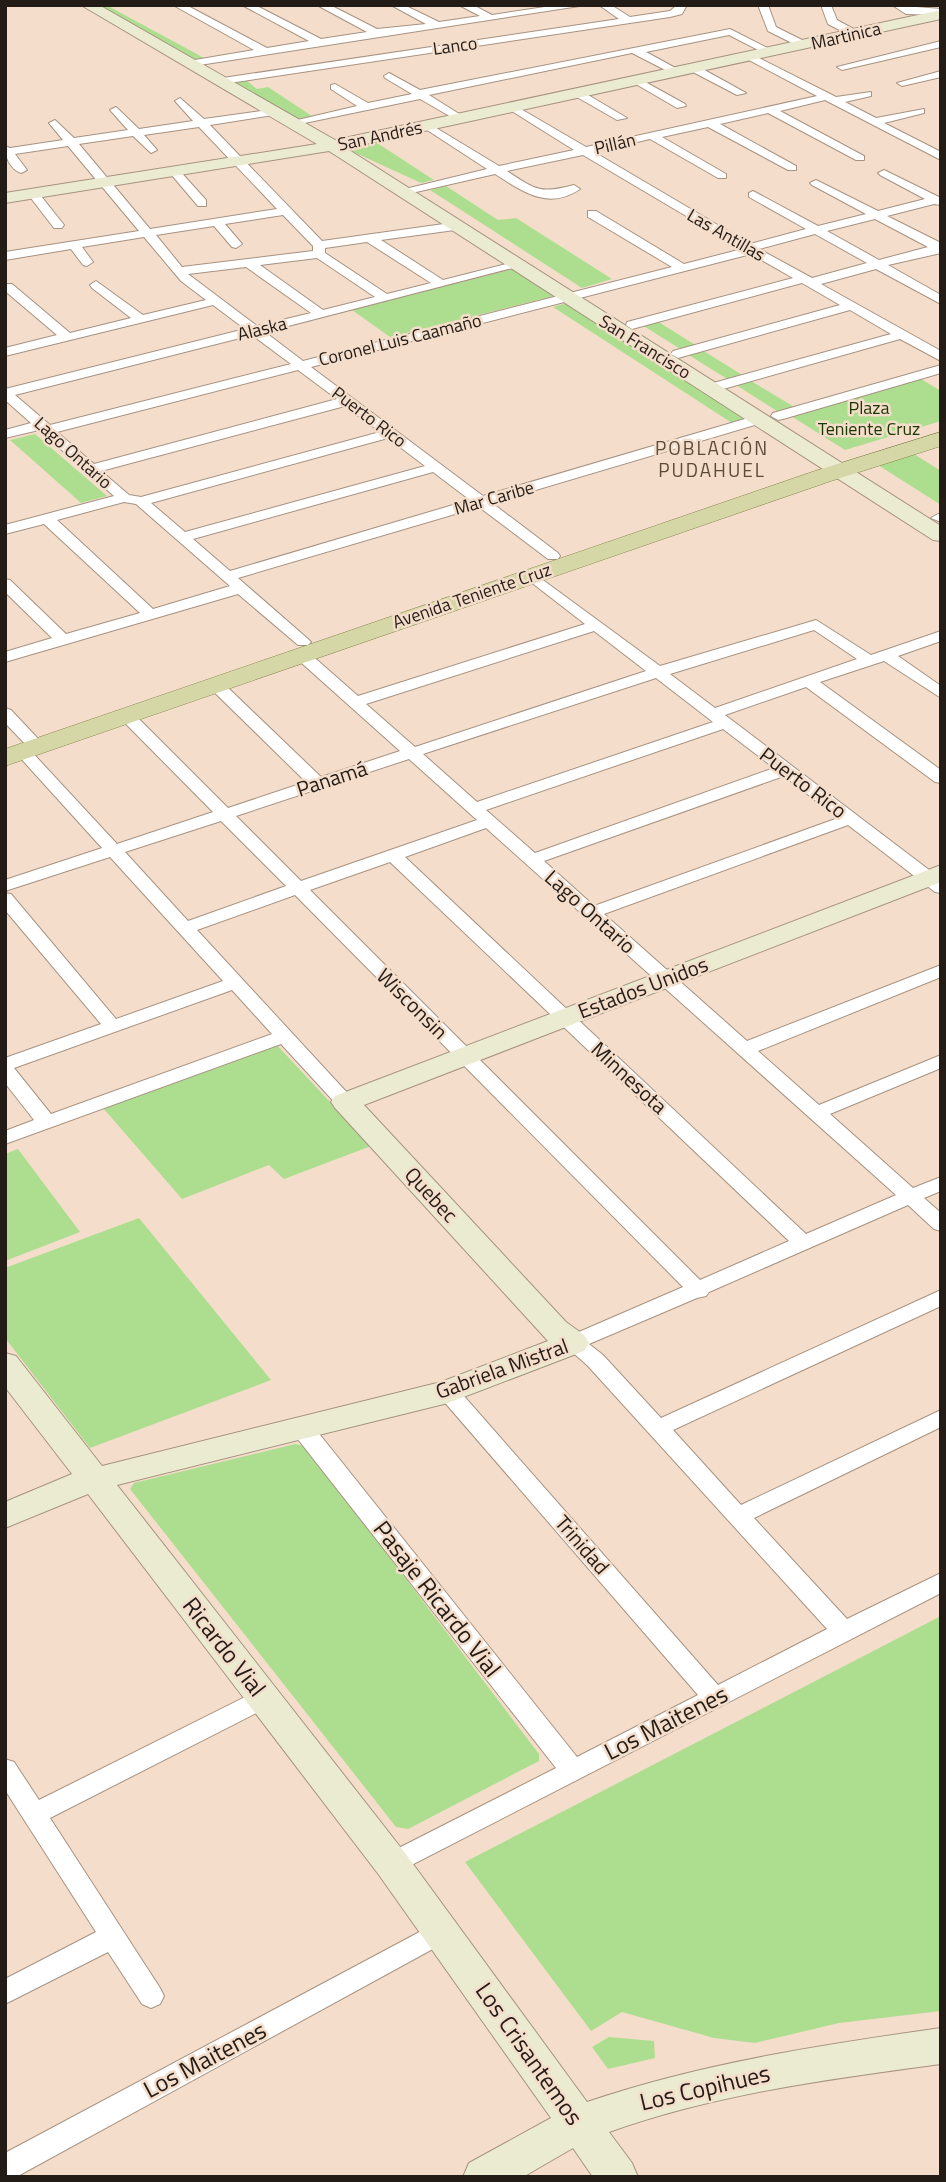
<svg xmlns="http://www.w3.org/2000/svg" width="946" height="2182" viewBox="0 0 946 2182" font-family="'Titillium Web',sans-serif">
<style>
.green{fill:#adde8f}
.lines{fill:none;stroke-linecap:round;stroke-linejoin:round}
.street-casing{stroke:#a79281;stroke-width:2}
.secondary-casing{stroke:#a79281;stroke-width:2}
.primary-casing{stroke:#86844c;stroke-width:1}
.street{fill:#fff;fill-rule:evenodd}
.secondary{fill:#ebebd2;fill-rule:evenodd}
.primary{fill:#d6d7a6;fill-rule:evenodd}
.labels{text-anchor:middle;stroke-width:5;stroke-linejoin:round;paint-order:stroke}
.far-street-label{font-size:18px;fill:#231b15;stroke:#f4decb}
.far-park-label{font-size:18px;fill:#193700;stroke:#f4decb}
.far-neighbourhood-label{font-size:19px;letter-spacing:2px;fill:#5c4a3b;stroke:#f4decb}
.street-label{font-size:21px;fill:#231b15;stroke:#f4decb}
.near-street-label{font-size:24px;fill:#231b15;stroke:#f4decb}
</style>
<rect width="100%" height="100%" fill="#f4decb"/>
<!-- green -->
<g class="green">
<path d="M 108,6 L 206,59 L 193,61 L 98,8 Z"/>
<path d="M 245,79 L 257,89 L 268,87 L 312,116 L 297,119 L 232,81 Z"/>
<path d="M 374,141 L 434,180 L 421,183 L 347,149 L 349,146 Z"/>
<path d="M 446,186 L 498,220 L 516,218 L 612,279 L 582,288 L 430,190 Z"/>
<path d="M 513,269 L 554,296 L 390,337 L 352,310 Z"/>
<path d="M 567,303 L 747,418 L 732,423 L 553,307 Z"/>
<path d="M 657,321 L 697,346 L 682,350 L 642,325 Z"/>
<path d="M 702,350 L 744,376 L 729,380 L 687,354 Z"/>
<path d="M 921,379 L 941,391 L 941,421 L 845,450 L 791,416 Z"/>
<path d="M 751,381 L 796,408 L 780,413 L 736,385 Z"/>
<path d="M 35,434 L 107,496 L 81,503 L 10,440 Z"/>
<path d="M 914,454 L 941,471 L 941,505 L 878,465 Z"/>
<path d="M 276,1044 L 371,1146 L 284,1179 L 269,1165 L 182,1199 L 103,1108 Z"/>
<path d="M 18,1149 L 80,1232 L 5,1261 L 5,1154 Z"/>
<path d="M 139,1218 L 271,1380 L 90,1448 L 5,1338 L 5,1268 Z"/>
<path d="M 295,1444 L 305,1446 L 539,1754 L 539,1761 L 408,1829 L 396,1827 L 130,1489 L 134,1483 Z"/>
<path d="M 941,1616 L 941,2011 L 839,2023 L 755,2043 L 714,2038 L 622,2012 L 591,2031 L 465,1862 Z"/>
<path d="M 609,2037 L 654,2041 L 655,2058 L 608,2069 L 592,2047 Z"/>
</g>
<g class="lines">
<defs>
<g id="street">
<path d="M 173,5 L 186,5 L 267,48 L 309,41 L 242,5 L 255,5 L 321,39 L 367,32 L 317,5 L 330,5 L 377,29 L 426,24 L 391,5 L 404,5 L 439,22 L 480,16 L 459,5 L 473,5 L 492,15 L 558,5 L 586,5 L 193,66 L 188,63 L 189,61 L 254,50 Z"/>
<path d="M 599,5 L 611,5 L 630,17 L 670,11 L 677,5 L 687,5 L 682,14 L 670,17 L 223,84 L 218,81 L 223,78 L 619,19 Z"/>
<path d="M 758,5 L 768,5 L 776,27 L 808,43 L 808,47 L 800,47 L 768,31 Z"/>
<path d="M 821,5 L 831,5 L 837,20 L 859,32 L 859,36 L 851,36 L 828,24 Z"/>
<path d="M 892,5 L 941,9 L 941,15 L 906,14 Z"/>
<path d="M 730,29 L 777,53 L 768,55 L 729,35 L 646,52 L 681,71 L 682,73 L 677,76 L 632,53 L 429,95 L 464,117 L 464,121 L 460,122 L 420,99 L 295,125 L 289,122 L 357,106 L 331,89 L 331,85 L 335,84 L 368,103 L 412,94 L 385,78 L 384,76 L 389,73 L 420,90 Z"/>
<path d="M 941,41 L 941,47 L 842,70 L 837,67 Z"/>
<path d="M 751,54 L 836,97 L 871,92 L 871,96 L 845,102 L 876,118 L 924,109 L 924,113 L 884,123 L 941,152 L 941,160 L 825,100 L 780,111 L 864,156 L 864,160 L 856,160 L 768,113 L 720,124 L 796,166 L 796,170 L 788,170 L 708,127 L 662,137 L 726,174 L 726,178 L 718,178 L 650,139 L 594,152 L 750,244 L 806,229 L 749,197 L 749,193 L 753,191 L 818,226 L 866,214 L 812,185 L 810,183 L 816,180 L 878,211 L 925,199 L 880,175 L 878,173 L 884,170 L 941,198 L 941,205 L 934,204 L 887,216 L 941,243 L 941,253 L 888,265 L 941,295 L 941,304 L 876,269 L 821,284 L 941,351 L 941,361 L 900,339 L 716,391 L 711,392 L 704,388 L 706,385 L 891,334 L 850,310 L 678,358 L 671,354 L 673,351 L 840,305 L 802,283 L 632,329 L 626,325 L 627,322 L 793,278 L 751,254 L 311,367 L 483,496 L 755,416 L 760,415 L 767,419 L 765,422 L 492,503 L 558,553 L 560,556 L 558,559 L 548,559 L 479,507 L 238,578 L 308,639 L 311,642 L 308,645 L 298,645 L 238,594 L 5,662 L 5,652 L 52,638 L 5,592 L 5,579 L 10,580 L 66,634 L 140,613 L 44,524 L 5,534 L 5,525 L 114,496 L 39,430 L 5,438 L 5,430 L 31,423 L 5,400 L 5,389 L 245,329 L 213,305 L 5,356 L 5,348 L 57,335 L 5,291 L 5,284 L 12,284 L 70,333 L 131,318 L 92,288 L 90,285 L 96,281 L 143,315 L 206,300 L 181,281 L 144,237 L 82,247 L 93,262 L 87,266 L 83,265 L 71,249 L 5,260 L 5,252 L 139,231 L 68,146 L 15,154 L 27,170 L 21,173 C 10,169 5,157 5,146 L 10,148 L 63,140 L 49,123 L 55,120 L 74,138 L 128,130 L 110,110 L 116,107 L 139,129 L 193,121 L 175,101 L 180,98 L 204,119 L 276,109 L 280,110 L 280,114 L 210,125 L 322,241 L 458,222 L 464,226 L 462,229 L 381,240 L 443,280 L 518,261 L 524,265 L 265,332 L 303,361 L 672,267 L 588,217 L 588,211 L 596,211 L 684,264 L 742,249 L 583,155 L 507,171 C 536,190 540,194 574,185 L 580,189 C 548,211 522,191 495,174 L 403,195 L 397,191 L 487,169 L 424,128 L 424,124 L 428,123 L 499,166 L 574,150 L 510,110 L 510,106 L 514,105 L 586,147 L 817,96 L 747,59 L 746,57 ZM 199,127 L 277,209 L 150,229 L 79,144 L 133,136 L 151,153 L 157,150 L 144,135 ZM 283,215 L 313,246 L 313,251 L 182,267 L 156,235 L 214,226 L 232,247 L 236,248 L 242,244 L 225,224 ZM 875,219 L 928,247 L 879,260 L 827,231 ZM 815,234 L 867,263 L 812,278 L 759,249 ZM 367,242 L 431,283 L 387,294 L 325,253 L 325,248 ZM 317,258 L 375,297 L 323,310 L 260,265 ZM 246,267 L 311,313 L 257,326 L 188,274 ZM 252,335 L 291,364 L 50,425 L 15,395 ZM 298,370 L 337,399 L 94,464 L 57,432 ZM 345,406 L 380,432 L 141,497 L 129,495 L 101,471 ZM 388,438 L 425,466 L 185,532 L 151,503 ZM 433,472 L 470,500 L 230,571 L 193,539 ZM 124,502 L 136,504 L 230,586 L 153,609 L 57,520 Z"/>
<path d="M 691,67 L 699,67 L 746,93 L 737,95 L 691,71 Z"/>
<path d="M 941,71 L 941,77 L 902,86 L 897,83 Z"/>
<path d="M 638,78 L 685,104 L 686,106 L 677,108 L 634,83 L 633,81 Z"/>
<path d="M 575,92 L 583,92 L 627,118 L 617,120 L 575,96 Z"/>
<path d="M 170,169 L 178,169 L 206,200 L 206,206 L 198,206 L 170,173 Z"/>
<path d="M 29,191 L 37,191 L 64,225 L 62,228 L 54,228 L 27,193 Z"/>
<path d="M 941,365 L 941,373 L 783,419 L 778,420 L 771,416 L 773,413 Z"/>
<path d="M 938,514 L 941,514 L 941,522 L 931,518 Z"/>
<path d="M 532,572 L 660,666 L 816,620 L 871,655 L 941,631 L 941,641 L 898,656 L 941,686 L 941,698 L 884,661 L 820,682 L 941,770 L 941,783 L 935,782 L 806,687 L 725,715 L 941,879 L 941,893 L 935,892 L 848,825 L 604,914 L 747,1041 L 941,965 L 941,977 L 758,1051 L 819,1105 L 941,1055 L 941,1068 L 830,1114 L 913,1188 L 941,1177 L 941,1191 L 924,1198 L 941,1213 L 941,1231 L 934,1229 L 908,1205 L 709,1292 L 706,1296 L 697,1298 L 589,1344 L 603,1355 L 661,1418 L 941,1290 L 941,1306 L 673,1430 L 741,1505 L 941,1410 L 941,1427 L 754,1518 L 847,1619 L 941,1573 L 941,1593 L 392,1875 L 383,1872 L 379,1864 L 383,1856 L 556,1768 L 293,1433 L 290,1427 L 293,1421 L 301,1419 L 309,1421 L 577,1757 L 698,1695 L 440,1397 L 437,1392 L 440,1387 L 448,1384 L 456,1387 L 718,1685 L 827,1629 L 587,1365 L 562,1343 L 565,1338 L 683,1287 L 295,895 L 197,930 L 352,1098 L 355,1102 L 352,1106 L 338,1106 L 281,1044 L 5,1144 L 5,1131 L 34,1120 L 5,1083 L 5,1058 L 101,1024 L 5,910 L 5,893 L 11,894 L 116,1019 L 223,981 L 110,857 L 5,891 L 5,880 L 102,848 L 15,752 L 17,749 L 29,749 L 117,844 L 213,812 L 121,719 L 119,716 L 121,713 L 133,713 L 228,808 L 306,782 L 210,688 L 208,685 L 210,682 L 222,682 L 321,777 L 400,751 L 296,658 L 294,655 L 296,652 L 308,652 L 358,696 L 585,624 L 527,579 L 525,576 L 527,573 ZM 814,630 L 857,659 L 715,708 L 670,674 ZM 594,631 L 646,671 L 415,747 L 366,704 ZM 656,678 L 713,722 L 477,802 L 423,754 ZM 723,729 L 774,768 L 535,853 L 486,810 ZM 409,759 L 477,820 L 301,881 L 236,816 ZM 784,776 L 838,818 L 594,906 L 544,861 ZM 221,821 L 286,886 L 188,921 L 125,852 ZM 486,828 L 896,1195 L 806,1234 L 405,857 ZM 390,862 L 789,1241 L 700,1280 L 310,890 ZM 232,990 L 272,1034 L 51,1114 L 14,1068 Z"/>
<path d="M 5,708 L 11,710 L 43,744 L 45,747 L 43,750 L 31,750 L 5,723 Z"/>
<path d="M 263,1688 L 272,1691 L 275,1698 L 272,1705 L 50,1818 L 160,1988 L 164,1996 L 160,2004 L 151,2008 L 142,2004 L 108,1952 L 5,2004 L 5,1979 L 96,1932 L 5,1790 L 5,1759 L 14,1762 L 39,1800 Z"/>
<path d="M 442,1920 L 451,1923 L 455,1931 L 451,1939 L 16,2177 L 5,2177 L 5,2153 Z"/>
</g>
<g id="secondary">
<path d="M 81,5 L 99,5 L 335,140 L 941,10 L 941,19 L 346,148 L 941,526 L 941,541 L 933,540 L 329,151 L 5,203 L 5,193 L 317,144 Z"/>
<path d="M 941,865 L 941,882 L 364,1105 L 566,1322 L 584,1335 L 589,1343 L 584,1351 L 448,1403 L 117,1485 L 405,1853 L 587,2102 C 702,2063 821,2045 941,2028 L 941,2064 C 829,2079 715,2094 609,2132 L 632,2163 L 638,2177 L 593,2177 L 573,2148 L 523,2177 L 463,2177 L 469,2163 L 551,2118 L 379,1875 L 88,1494 L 5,1528 L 5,1502 L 72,1474 L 5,1387 L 5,1353 L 16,1356 L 102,1466 L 441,1382 L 548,1341 L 335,1108 L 331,1102 L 335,1096 Z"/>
</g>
<path id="primary" d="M 941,432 L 941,446 L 831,481 L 5,766 L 5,749 L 815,471 Z"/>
</defs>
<!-- street casing -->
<use href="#street" class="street-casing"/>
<!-- secondary casing -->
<use href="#secondary" class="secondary-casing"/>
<!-- primary casing -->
<use href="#primary" class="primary-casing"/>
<!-- street -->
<use href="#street" class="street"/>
<!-- secondary -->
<use href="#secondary" class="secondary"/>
<!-- primary -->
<use href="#primary" class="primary"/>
</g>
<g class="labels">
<!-- far-street labels -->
<g class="far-street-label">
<text transform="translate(846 36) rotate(-13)" y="6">Martinica</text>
<text transform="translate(455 46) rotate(-8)" y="6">Lanco</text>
<text transform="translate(380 136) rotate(-12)" y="6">San Andrés</text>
<text transform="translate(615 144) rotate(-13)" y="6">Pillán</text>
<text transform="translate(726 235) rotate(30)" y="6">Las Antillas</text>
<text transform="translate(262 329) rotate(-14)" y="6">Alaska</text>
<text transform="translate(400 340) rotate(-14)" y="6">Coronel Luis Caamaño</text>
<text transform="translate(645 347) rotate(32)" y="6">San Francisco</text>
<text transform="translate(369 417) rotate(37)" y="6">Puerto Rico</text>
<text transform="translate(73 453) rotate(42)" y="6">Lago Ontario</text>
<text transform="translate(494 498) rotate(-16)" y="6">Mar Caribe</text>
<text transform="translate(472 596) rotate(-19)" y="6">Avenida Teniente Cruz</text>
</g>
<!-- far-park labels -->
<g class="far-park-label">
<text x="869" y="414">Plaza<tspan x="869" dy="21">Teniente Cruz</tspan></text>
</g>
<!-- far-neighbourhood labels -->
<g class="far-neighbourhood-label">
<text x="712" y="455">POBLACIÓN<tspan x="712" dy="22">PUDAHUEL</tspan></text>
</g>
<!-- street labels -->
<g class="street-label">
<text transform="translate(332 779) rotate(-18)" y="7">Panamá</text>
<text transform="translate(803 783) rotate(37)" y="7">Puerto Rico</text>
<text transform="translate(590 912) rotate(42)" y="7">Lago Ontario</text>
<text transform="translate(643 988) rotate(-21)" y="7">Estados Unidos</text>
<text transform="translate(412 1004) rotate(45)" y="7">Wisconsin</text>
<text transform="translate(629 1078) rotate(43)" y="7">Minnesota</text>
<text transform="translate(431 1195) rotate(47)" y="7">Quebec</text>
<text transform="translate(502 1369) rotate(-20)" y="7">Gabriela Mistral</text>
<text transform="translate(582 1545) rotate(49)" y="7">Trinidad</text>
</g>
<!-- near-street labels -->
<g class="near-street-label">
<text transform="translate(437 1599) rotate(52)" y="8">Pasaje Ricardo Vial</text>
<text transform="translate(224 1647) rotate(52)" y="8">Ricardo Vial</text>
<text transform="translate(666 1723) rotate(-27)" y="8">Los Maitenes</text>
<text transform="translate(529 2054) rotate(55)" y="8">Los Crisantemos</text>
<text transform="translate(205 2060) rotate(-28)" y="8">Los Maitenes</text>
<text transform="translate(705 2088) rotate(-13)" y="8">Los Copihues</text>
</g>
</g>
<!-- border -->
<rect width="946" height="2182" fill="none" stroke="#231b15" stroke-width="14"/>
</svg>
